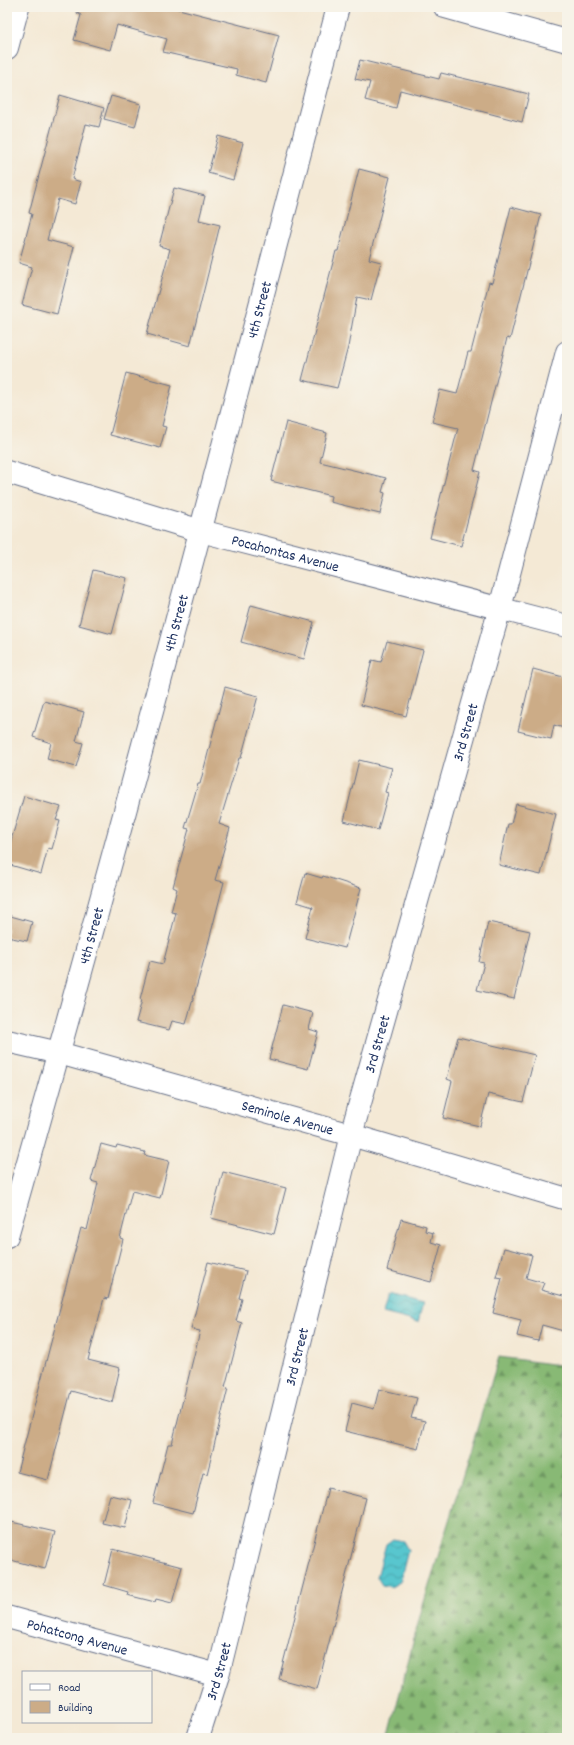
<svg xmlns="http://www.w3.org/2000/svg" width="574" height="1745" viewBox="0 0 574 1745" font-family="Dekko,sans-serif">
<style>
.forest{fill:url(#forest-firs);stroke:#527469}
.water{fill:url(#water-waves);stroke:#3a7a96}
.building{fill:#ccac87}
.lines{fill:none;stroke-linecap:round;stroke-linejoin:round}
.street-casing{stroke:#677088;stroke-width:24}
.street{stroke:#fff;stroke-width:22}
.labels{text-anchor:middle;stroke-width:3.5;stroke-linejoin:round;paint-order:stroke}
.street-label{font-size:15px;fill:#1b2f5e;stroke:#f7f3e8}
</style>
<defs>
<pattern id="forest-firs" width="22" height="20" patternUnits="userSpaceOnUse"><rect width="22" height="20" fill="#88b974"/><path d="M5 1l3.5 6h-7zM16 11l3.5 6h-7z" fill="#6e9762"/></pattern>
<pattern id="water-waves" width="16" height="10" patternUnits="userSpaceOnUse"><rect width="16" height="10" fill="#59c6ce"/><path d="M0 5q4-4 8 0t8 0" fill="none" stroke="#49a1aa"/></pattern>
</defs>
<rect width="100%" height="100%" fill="#f7f3e8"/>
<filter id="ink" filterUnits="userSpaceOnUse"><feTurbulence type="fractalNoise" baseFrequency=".025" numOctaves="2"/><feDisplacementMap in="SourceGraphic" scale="8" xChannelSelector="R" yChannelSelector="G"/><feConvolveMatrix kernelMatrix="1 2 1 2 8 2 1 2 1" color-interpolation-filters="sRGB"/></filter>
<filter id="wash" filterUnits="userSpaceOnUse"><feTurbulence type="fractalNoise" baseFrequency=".012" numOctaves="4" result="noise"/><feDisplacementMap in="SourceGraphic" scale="16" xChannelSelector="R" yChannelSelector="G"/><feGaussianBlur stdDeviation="0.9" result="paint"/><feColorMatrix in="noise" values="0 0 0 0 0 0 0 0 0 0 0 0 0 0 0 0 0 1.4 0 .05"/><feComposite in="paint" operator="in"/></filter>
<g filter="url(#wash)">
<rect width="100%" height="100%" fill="#f4e9d5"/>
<!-- forest -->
<path class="forest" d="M 499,1357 L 567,1366 L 567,1738 L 388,1738 L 421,1612 Z"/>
<!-- water -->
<g class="water">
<path d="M 388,1294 L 423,1303 L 418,1322 L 383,1313 Z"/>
<path d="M 393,1539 L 403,1541 L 408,1550 L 400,1582 L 391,1587 L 382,1585 L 377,1577 L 386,1544 Z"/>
</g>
<g id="blocks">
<!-- building -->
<g class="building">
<path d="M 78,7 L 171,7 L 279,35 L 266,83 L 236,75 L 237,69 L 163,52 L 167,39 L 117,25 L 110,50 L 74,40 L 81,15 L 77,13 Z"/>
<path d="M 360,60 L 439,79 L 441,73 L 529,94 L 522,122 L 400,90 L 396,108 L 365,100 L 370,82 L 355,79 Z"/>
<path d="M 60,95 L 104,108 L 99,127 L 86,124 L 72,179 L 81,182 L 75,204 L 58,199 L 47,240 L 74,247 L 57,314 L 22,305 L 32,267 L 19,263 L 32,214 L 29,213 Z"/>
<path d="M 111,96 L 141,104 L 135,127 L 104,119 Z"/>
<path d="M 218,136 L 243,143 L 233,180 L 208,173 Z"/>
<path d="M 359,169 L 390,177 L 369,259 L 381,262 L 371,300 L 357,297 L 348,347 L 337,388 L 302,380 L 336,251 L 338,251 Z"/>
<path d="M 174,188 L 205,196 L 199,220 L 220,225 L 190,346 L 147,334 L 170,249 L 159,246 Z"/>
<path d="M 511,207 L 541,215 L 510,339 L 507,338 L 474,470 L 480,472 L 461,546 L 430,538 L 458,428 L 432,422 L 440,390 L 457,394 L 468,352 L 471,352 L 489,282 L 492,283 Z"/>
<path d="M 126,373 L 172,385 L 162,426 L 166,427 L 160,448 L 110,435 Z"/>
<path d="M 286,422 L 327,433 L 320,462 L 386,478 L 382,492 L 385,493 L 380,514 L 330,502 L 331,496 L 271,481 Z"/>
<path d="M 93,570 L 127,578 L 112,634 L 79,625 Z"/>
<path d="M 251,605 L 314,622 L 304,659 L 241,642 Z"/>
<path d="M 387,641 L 423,650 L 406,716 L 361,705 L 372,660 L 381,662 Z"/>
<path d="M 533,669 L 567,678 L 567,729 L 554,725 L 551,739 L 518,731 Z"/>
<path d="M 225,687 L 258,696 L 241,758 L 239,758 L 219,824 L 230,828 L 215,880 L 224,882 L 205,956 L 186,1024 L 172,1021 L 169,1030 L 136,1022 L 142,1000 L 140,999 L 150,961 L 163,964 L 176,913 L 171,912 L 177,889 L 173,887 L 189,829 L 185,828 L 198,784 L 200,784 Z"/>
<path d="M 44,701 L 84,712 L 76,741 L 83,743 L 76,767 L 47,759 L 51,743 L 33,737 Z"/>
<path d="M 359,760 L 392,768 L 385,792 L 388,793 L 378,830 L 344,821 Z"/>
<path d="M 24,796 L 61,807 L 56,820 L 60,821 L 52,849 L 48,848 L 41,874 L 7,864 L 7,854 Z"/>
<path d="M 516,804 L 556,814 L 541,875 L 499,865 L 508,824 L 511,824 Z"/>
<path d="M 305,873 L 322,878 L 323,876 L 361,888 L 345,948 L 305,938 L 313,907 L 297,902 Z"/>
<path d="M 7,915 L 32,922 L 27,941 L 7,937 Z"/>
<path d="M 488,922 L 530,931 L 514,999 L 477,990 L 484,963 L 479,962 Z"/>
<path d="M 283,1005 L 313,1013 L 309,1029 L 318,1032 L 308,1069 L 269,1059 Z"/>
<path d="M 458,1037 L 535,1055 L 523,1102 L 488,1094 L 480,1126 L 443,1118 L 452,1081 L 447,1079 Z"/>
<path d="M 101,1144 L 116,1148 L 117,1145 L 145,1152 L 144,1155 L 169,1161 L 160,1198 L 132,1191 L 120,1238 L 123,1239 L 108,1299 L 104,1298 L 88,1360 L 120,1368 L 112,1402 L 71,1391 L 48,1480 L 17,1472 L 81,1228 L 87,1230 L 98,1183 L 91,1181 Z"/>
<path d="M 223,1172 L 286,1188 L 274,1234 L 211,1218 Z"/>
<path d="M 401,1219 L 426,1226 L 425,1231 L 433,1233 L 431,1242 L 441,1245 L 431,1282 L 387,1270 Z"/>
<path d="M 504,1248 L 532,1255 L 526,1278 L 544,1283 L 541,1290 L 567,1297 L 567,1332 L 542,1325 L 538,1341 L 517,1336 L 521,1320 L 493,1313 L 502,1278 L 496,1277 Z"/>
<path d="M 208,1262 L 246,1271 L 239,1298 L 242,1299 L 236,1321 L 242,1323 L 225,1387 L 228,1388 L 212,1454 L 207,1474 L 203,1473 L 193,1513 L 153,1503 L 168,1444 L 172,1444 L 200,1331 L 191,1329 Z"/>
<path d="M 379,1389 L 417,1398 L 411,1418 L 425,1421 L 418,1449 L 345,1431 L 352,1403 L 374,1409 Z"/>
<path d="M 328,1488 L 366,1498 L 317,1689 L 279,1679 Z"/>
<path d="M 110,1495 L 132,1500 L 125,1528 L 102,1523 Z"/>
<path d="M 7,1521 L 55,1532 L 45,1569 L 7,1559 Z"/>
<path d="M 113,1549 L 182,1567 L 172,1603 L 156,1599 L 155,1602 L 127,1595 L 128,1592 L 104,1585 Z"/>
</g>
</g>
</g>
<g filter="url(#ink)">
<use href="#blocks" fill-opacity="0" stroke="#677088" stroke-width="1"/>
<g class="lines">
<defs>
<g id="street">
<path d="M 445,7 L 567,41"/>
<path d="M 7,48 L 18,7"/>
<path id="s1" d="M 7,472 L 201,531 L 567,626"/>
<path id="s2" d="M 7,1041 L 59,1053 L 351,1135 L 567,1199"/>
<path id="s3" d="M 7,1236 C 123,828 231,418 338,7"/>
<path id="s4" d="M 7,1617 L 218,1675"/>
<path id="s5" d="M 198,1738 L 218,1675 L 351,1135 L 500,608 L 567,352"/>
</g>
</defs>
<!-- street casing -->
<use href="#street" class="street-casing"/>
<!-- street -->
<use href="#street" class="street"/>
</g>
</g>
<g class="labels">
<!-- street labels -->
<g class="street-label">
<text dy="5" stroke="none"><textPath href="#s3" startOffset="960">4th Street</textPath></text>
<text dy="5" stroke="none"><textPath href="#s1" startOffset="290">Pocahontas Avenue</textPath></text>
<text dy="5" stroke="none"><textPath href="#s3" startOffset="636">4th Street</textPath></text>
<text dy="5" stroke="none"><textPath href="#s5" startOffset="1041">3rd Street</textPath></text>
<text dy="5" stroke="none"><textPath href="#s3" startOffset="312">4th Street</textPath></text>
<text dy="5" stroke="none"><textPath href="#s5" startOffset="717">3rd Street</textPath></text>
<text dy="5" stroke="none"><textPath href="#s2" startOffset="291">Seminole Avenue</textPath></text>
<text dy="5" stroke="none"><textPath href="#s5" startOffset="394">3rd Street</textPath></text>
<text dy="5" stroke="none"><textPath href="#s4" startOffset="73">Pohatcong Avenue</textPath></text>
<text dy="5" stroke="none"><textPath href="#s5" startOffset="70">3rd Street</textPath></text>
</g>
</g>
<!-- margin -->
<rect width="574" height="1745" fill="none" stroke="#f7f3e8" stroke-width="24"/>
<!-- legend -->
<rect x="22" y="1671" width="130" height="52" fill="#f7f3e8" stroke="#9fa5b1"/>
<rect x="30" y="1684" width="20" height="6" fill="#ffffff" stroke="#9fa5b1"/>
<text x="58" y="1691" font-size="12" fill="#1b2f5e">Road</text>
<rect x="30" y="1701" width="20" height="12" fill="#ccac87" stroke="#9fa5b1"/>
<text x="58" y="1711" font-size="12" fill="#1b2f5e">Building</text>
</svg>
